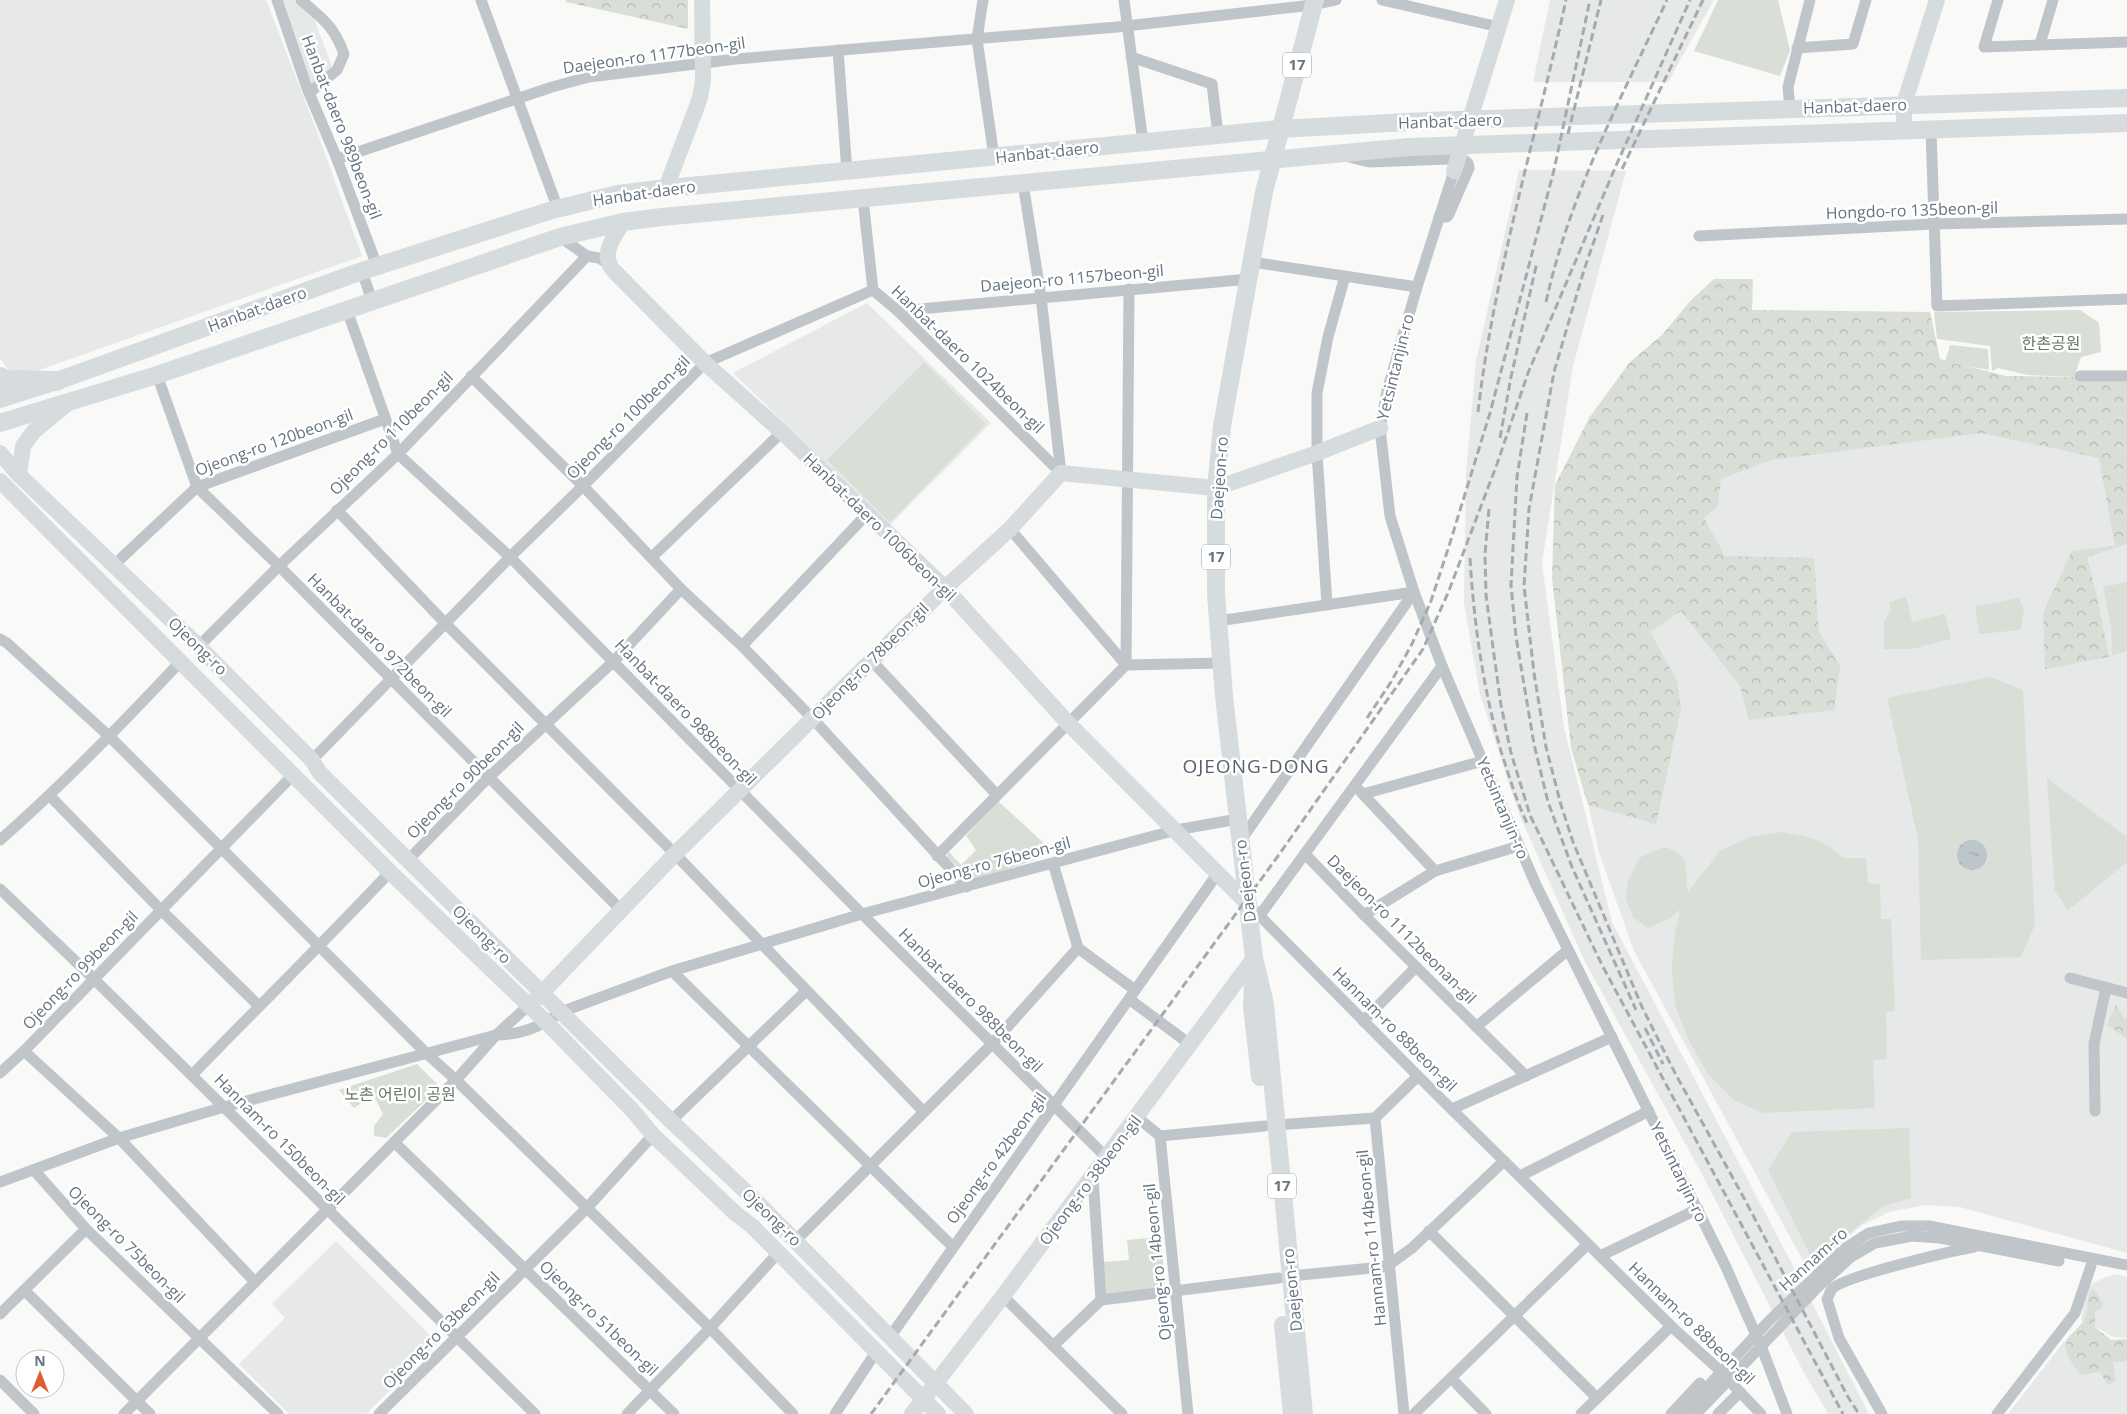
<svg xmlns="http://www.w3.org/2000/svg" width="2127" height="1414" viewBox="0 0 2127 1414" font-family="'Open Sans','Noto Sans KR',sans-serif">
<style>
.built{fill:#e7e8e8}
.forest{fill:url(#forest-crowns)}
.green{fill:#d9ded6}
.water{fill:url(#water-ripples)}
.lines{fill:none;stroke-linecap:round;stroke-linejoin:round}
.street{stroke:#c0c5c9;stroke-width:11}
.secondary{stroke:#d6dbde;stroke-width:16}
.primary{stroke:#d6dbde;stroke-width:18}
.highway{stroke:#d6dbde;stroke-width:20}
.rail{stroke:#a4aab0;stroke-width:3;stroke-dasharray:8 4;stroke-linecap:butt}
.labels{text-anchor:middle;stroke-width:5;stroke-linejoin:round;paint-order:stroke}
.shield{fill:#fff;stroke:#939ea7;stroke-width:1}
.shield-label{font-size:15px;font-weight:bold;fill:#657481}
.street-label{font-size:16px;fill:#657481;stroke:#fff}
.park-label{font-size:16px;fill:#677964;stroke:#fff}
.quarter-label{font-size:19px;letter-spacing:1px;fill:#57626c;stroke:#fff}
</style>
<defs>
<pattern id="forest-crowns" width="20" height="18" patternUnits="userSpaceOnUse" patternTransform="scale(1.25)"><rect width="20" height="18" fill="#d9ded6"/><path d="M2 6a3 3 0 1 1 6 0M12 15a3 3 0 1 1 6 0" fill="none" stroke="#b4b9b3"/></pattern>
<pattern id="water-ripples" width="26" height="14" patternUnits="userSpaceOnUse" patternTransform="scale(1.25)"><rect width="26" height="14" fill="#bcc6cb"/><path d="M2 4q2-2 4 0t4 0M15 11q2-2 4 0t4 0" fill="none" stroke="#9ca5aa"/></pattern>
</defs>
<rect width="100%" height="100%" fill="#f9f9f7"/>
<!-- built -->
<g class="built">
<path d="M 0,0 L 266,0 L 316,129 L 362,256 L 25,375 L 8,370 L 0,358 Z"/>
<path d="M 279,0 L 294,0 L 313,16 L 333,69 L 311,87 Z"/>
<path d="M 1550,0 L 1714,0 L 1668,82 L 1533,82 Z"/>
<path d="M 1519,170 L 1626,171 L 1573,366 L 1542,563 L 1564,727 L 1612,922 L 1790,1260 L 1869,1414 L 1828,1414 L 1803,1371 L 1702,1174 L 1585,962 L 1519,814 L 1480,694 L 1464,604 L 1466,474 L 1476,361 Z"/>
<path d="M 867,303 L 991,423 L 890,525 L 733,373 Z"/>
<path d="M 1751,312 L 2005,376 L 2127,378 L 2127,1253 L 1960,1207 L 1925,1205 L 1889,1212 L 1862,1225 L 1808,1270 L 1634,951 L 1599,853 L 1570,720 Z"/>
<path d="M 336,1241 L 438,1343 L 366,1414 L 289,1414 L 239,1364 L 285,1318 L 272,1304 Z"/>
<path d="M 2114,1274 L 2127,1277 L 2127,1338 L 2113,1337 L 2088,1322 L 2113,1341 L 2127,1342 L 2127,1414 L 2008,1414 L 2063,1343 L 2083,1322 L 2081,1320 L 2085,1290 L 2095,1282 Z"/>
</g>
<!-- forest -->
<g class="forest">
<path d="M 566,0 L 688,0 L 688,29 L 566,2 Z"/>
<path d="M 1714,279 L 1753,279 L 1752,310 L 1930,312 L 1940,359 L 2006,376 L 2127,378 L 2127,544 L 2087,557 L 2097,596 L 2109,657 L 2045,669 L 2043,613 L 2072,551 L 2115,546 L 2099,458 L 1981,433 L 1772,460 L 1721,479 L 1718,506 L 1704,518 L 1725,556 L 1814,558 L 1819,632 L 1840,666 L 1834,710 L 1749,720 L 1740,686 L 1681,611 L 1650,632 L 1677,681 L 1681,709 L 1656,824 L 1588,805 L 1571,748 L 1552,578 L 1555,485 L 1589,418 L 1630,362 L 1662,335 L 1691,300 Z"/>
<path d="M 2116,1005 L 2124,1018 L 2127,1019 L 2127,1039 L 2107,1025 Z"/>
<path d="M 2092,1289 L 2096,1292 L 2103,1303 L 2101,1309 L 2095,1311 L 2095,1327 L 2111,1340 L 2127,1339 L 2127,1360 L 2124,1362 L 2113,1362 L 2116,1381 L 2108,1385 L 2100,1372 L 2081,1375 C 2074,1366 2059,1349 2069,1337 C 2075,1330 2083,1325 2086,1315 C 2089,1306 2086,1297 2092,1289 Z"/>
</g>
<!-- green -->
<g class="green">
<path d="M 1718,0 L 1778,0 L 1790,50 L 1780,76 L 1694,51 Z"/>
<path d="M 2080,310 L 2099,323 L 2101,352 L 2081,357 L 2074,377 L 2027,375 L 1998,368 L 1992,371 L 1990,346 L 1937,339 L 1934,312 Z"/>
<path d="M 1950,345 L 1988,349 L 1989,370 L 1945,362 Z"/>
<path d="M 924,362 L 986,424 L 890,522 L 827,460 Z"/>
<path d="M 2127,582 L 2127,651 L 2112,655 L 2111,625 L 2103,587 Z"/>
<path d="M 1906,597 L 1912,622 L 1945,614 L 1951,639 L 1912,649 L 1884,649 L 1884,621 L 1891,610 L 1889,602 Z"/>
<path d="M 2019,598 L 2024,611 L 2020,630 L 1979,634 L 1975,606 Z"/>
<path d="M 1990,677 L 2023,690 L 2035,925 L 2021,957 L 1921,960 L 1918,839 L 1887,698 Z"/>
<path d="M 2047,778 L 2127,837 L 2127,862 L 2067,911 L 2062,900 L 2055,892 Z"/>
<path d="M 998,801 L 1048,847 L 1046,856 L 975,880 L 947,858 L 948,851 L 961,865 L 976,850 L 966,836 Z"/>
<path d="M 1782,832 L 1812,838 L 1829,846 L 1843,858 L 1866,858 L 1868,883 L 1880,884 L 1881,919 L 1891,919 L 1895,1011 L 1886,1012 L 1887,1059 L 1873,1060 L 1875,1108 L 1763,1113 L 1734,1100 L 1708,1074 L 1688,1039 L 1675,1005 L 1672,968 L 1675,932 L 1681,909 L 1670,918 L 1648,928 L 1633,917 L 1626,899 L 1628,881 L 1639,858 L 1664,847 C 1692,855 1684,868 1688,892 L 1720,851 L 1747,838 Z"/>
<path d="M 417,1064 L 440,1087 L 386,1138 L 374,1136 L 374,1126 L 383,1114 L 374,1095 L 354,1108 L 339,1090 Z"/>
<path d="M 1909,1128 L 1911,1198 L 1883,1206 L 1814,1263 L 1768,1170 L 1792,1132 Z"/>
<path d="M 1161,1237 L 1165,1286 L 1107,1296 L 1104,1286 L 1103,1262 L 1129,1260 L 1127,1240 Z"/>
</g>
<!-- water -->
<circle class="water" cx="1972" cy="855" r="15"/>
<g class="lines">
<!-- street -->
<g class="street">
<path d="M 277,0 L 307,88 L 337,159 L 377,266"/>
<path d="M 301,0 C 322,18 334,26 344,54 L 337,70 L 309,93"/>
<path d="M 481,0 L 558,209"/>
<path d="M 983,0 L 977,39 L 994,157"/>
<path d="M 1124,0 L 1143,142"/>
<path d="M 1382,0 L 1499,27"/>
<path d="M 1998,0 L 1984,47 L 2127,42"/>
<path d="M 2040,44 L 2053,0"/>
<path d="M 1797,48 L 1853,44 L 1866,0"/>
<path d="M 838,50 L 847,172"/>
<path d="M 1131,57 L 1212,84 L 1218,135"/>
<path d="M 1790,109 L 1788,87 L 1810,0"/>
<path d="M 1931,130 L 1937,306 L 2127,299"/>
<path d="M 1349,157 L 1369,162 L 1450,159 L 1463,159 L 1468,163 L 1469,168 L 1449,214 L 1447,217 L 1439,217"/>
<path d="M 337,159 L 552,87 L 589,77 L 736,59 L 1117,27 L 1313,5 L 1336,0"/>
<path d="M 1454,171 L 1417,287 L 1387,391 L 1380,428 L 1390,516 L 1414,592 L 1442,666 L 1536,885 L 1725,1265 L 1763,1351 L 1787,1414"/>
<path d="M 1023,183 L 1041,297 L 1061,473"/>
<path d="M 863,199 L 873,290 L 898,311 L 1061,473"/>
<path d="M 1699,236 L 1934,224 L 2127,219"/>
<path d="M 560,237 L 587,256"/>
<path d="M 1252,262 L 1417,287"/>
<path d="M 362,271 L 372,301"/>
<path d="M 347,310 L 398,454 L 510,557 L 862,914 L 1107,1158"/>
<path d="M 898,311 L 1250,279"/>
<path d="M 157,375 L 197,487 L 279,566 L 622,911"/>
<path d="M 471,376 L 583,486 L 681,589 L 742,646 L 813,719 L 967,887"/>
<path d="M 2080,376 L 2127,376"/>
<path d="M 337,510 L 445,623 L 675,854 L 924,1112"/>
<path d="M 1010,529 L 1126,665"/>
<path d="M 652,557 L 782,432"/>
<path d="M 114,565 L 197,487 L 385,419"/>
<path d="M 1327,605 L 1317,453 L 1317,393 L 1328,337 L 1345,276"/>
<path d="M 1218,621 L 1414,592"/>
<path d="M 0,639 L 7,643 L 110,737 L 426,1053 L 456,1080 L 710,1328 L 793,1414"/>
<path d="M 742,646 L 867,514"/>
<path d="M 198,647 L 279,566 L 398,454 L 587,256 L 599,258 L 609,264"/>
<path d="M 871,660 L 997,795"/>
<path d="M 1126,665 L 1129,289"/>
<path d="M 312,760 L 510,557 L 583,486 L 705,363 L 873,290"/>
<path d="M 1359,790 L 1435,871"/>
<path d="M 1363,794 L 1483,761"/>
<path d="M 50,796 L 161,910 L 259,1006"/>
<path d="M 0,840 C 64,784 122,724 180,662"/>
<path d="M 1241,840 L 1414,592"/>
<path d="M 1305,854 L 1364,915 L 1526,1076"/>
<path d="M 937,856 L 1126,665 L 1222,663"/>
<path d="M 408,860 L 489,777 L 614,661 L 681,589"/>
<path d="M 1053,863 L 1078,948 L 1135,990"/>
<path d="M 0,889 L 94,979 L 535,1414"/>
<path d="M 1248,904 L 1418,1076 L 1671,1326 L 1716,1367 L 1761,1414"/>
<path d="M 1260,915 L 1442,666"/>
<path d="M 1364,915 L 1435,871 L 1519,846"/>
<path d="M 672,971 L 953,1247"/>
<path d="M 2070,978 L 2127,993"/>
<path d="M 1129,999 L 1191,1045"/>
<path d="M 1363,1021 L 1416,967"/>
<path d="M 1476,1027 L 1568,950"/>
<path d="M 24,1051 L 119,1138 L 255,1282"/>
<path d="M 0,1073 L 24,1051 L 294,774"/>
<path d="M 192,1075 C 258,1007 325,941 390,872"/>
<path d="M 1452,1109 L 1612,1037"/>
<path d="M 2095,1111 L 2094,1044 L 2106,988"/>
<path d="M 1137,1117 L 1160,1136 L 1188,1414"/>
<path d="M 671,1121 L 806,991"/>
<path d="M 1276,1125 L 1375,1118"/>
<path d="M 1160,1136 L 1265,1126"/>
<path d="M 394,1142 L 674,1414"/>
<path d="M 34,1170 L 86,1229 L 278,1414"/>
<path d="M 1520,1176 L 1649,1111"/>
<path d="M 1093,1177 L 1101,1300"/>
<path d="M 0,1182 L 119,1138 L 224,1107 L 496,1035 C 520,1035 541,1027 561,1012 L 672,971 L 862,914 L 1176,830 L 1238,819"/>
<path d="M 1429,1231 L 1597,1398"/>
<path d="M 796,1240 L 992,1044 L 1078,948"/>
<path d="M 1600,1256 L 1698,1209"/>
<path d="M 1291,1276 L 1382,1267 L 1390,1264 L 1412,1248 L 1504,1161"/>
<path d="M 24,1290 L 150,1414"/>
<path d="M 1003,1296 L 1122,1414"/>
<path d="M 1101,1300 L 1279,1278"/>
<path d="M 0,1314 L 86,1229"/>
<path d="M 890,1337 L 1218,873"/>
<path d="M 1053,1346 L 1101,1300"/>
<path d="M 1451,1378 L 1486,1414"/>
<path d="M 0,1380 L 34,1414"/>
<path d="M 124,1414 L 456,1080 L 496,1035 L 529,1005"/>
<path d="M 379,1414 L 586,1209 L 653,1135"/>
<path d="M 627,1414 L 710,1328 L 778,1253"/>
<path d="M 835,1414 L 876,1352"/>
<path d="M 1404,1414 L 1375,1118 L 1418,1076"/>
<path d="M 1414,1414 L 1588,1244"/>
<path d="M 1581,1414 L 1671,1326"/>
<path d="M 1671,1414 L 1700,1383"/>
<path d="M 1682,1414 L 1768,1322 L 1844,1249 L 1869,1233 L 1901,1226 L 1929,1226 L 2127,1265"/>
<path d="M 1696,1414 L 1819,1286 L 1851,1257 L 1875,1243 L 1912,1236 L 1940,1238 L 2059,1261"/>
<path d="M 1718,1414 L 1740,1392"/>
<path d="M 1882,1414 L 1839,1338 L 1827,1299 C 1829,1296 1830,1291 1832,1289 C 1844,1276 1952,1251 1974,1247"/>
<path d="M 1997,1414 L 2075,1313 L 2091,1266"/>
</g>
<!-- secondary -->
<g class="secondary">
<path d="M 1904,129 L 1904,104 L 1937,0"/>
<path d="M 1454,171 L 1507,0"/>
<path d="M 666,188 L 700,98 L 703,80 L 702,0"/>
<path d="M 623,222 C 614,237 600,254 613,270 L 705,363 L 782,432 L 945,588 L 1067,722 L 1248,904"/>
<path d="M 0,453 L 19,475 L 186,634 L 312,760 L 319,772 L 671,1121 L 760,1205 L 966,1414"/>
<path d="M 19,475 L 23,446 L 34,431 L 68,403"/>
<path d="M 0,481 L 390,872 L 547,1023 L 633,1111 L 653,1135 L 735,1213 L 752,1226 L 938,1414"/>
<path d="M 535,1000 L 675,854 L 945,588 L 1010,529 L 1061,473 L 1216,488 L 1317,453 L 1380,428"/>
<path d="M 912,1414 L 1003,1296 L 1254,958"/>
</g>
<!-- primary -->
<g class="primary">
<path d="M 0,399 L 57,381 L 362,271 L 552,210 L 618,194 L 659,189 L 1280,129 L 1426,121 L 2127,98"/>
<path d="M 0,423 L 157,375 L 560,237 L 623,222 L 662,217 L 1409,147 L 2127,123"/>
<path d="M 1253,981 L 1252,1006 L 1260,1077"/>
<path d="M 1283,1325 L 1292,1414"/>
<path d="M 1304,1414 L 1265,1004 L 1254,958 L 1224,696 L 1216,594 L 1216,488 L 1222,426 L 1264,192 L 1315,0"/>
</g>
<!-- highway -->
<path class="highway" d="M 0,377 L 5,380 L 57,381"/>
<!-- rail -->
<g class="rail">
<path d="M 1568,134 L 1601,0"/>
<path d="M 1622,169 L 1703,0"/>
<path d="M 1603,215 L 1584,270 L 1554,372 L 1529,509 L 1524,586 L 1534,673 L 1546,747 L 1561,805 L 1573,842 L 1642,1007 L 1675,1073 L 1745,1200 L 1848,1397 L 1859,1414"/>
<path d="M 1546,302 C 1569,196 1621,98 1667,0"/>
<path d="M 1478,412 C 1494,273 1536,137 1566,0"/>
<path d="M 1527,413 L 1517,477 L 1511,585 L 1516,637 L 1534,744 L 1548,802 L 1572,867 L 1636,1010"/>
<path d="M 1500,438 L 1511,377 L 1537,262"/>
<path d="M 1489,509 L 1485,554 L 1486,595 L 1494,655 L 1501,705 L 1511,753 L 1530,815 L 1602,965 L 1843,1414"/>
<path d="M 1470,558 C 1474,624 1483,688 1501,751 C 1509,776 1516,800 1527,823"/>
<path d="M 1367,718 L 1391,682 L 1412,644 L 1431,601 L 1449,546 L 1490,413 L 1554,170 L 1590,0"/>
<path d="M 1645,1028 L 1663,1064"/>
<path d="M 871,1414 L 1278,856 L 1423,649 L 1448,593 L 1497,464 L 1528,373 L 1615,168 L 1690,0"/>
</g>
</g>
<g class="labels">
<!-- shield labels -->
<g class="shield">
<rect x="1283" y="52.5" width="28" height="25" rx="4"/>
<rect x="1202" y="544.5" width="28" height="25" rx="4"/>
<rect x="1268" y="1173.5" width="28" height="25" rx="4"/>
</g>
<g class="shield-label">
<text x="1297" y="70">17</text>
<text x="1216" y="562">17</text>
<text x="1282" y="1191">17</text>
</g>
<!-- street labels -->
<g class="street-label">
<text transform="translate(654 55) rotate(-8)" y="6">Daejeon-ro 1177beon-gil</text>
<text transform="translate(1855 106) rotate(-2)" y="6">Hanbat-daero</text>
<text transform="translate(1450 121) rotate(-2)" y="6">Hanbat-daero</text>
<text transform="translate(342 127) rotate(69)" y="6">Hanbat-daero 989beon-gil</text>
<text transform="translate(1047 152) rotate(-6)" y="6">Hanbat-daero</text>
<text transform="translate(644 193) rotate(-8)" y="6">Hanbat-daero</text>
<text transform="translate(1912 210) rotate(-2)" y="6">Hongdo-ro 135beon-gil</text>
<text transform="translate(1072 278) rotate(-5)" y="6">Daejeon-ro 1157beon-gil</text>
<text transform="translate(257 309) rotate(-20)" y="6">Hanbat-daero</text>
<text transform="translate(968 359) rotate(44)" y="6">Hanbat-daero 1024beon-gil</text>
<text transform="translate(1395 367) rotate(-76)" y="6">Yetsintanjin-ro</text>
<text transform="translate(628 417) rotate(-45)" y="6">Ojeong-ro 100beon-gil</text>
<text transform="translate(391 433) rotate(-45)" y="6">Ojeong-ro 110beon-gil</text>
<text transform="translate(274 442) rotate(-20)" y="6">Ojeong-ro 120beon-gil</text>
<text transform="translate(1219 478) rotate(-86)" y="6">Daejeon-ro</text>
<text transform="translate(880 527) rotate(44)" y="6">Hanbat-daero 1006beon-gil</text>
<text transform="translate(380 645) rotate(45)" y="6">Hanbat-daero 972beon-gil</text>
<text transform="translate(198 646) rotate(44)" y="6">Ojeong-ro</text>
<text transform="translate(870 661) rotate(-45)" y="6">Ojeong-ro 78beon-gil</text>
<text transform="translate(686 712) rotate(46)" y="6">Hanbat-daero 988beon-gil</text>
<text transform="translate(465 780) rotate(-45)" y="6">Ojeong-ro 90beon-gil</text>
<text transform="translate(1503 808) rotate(67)" y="6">Yetsintanjin-ro</text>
<text transform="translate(994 862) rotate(-15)" y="6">Ojeong-ro 76beon-gil</text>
<text transform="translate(1245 881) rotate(-97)" y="6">Daejeon-ro</text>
<text transform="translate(1402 929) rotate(45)" y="6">Daejeon-ro 1112beonan-gil</text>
<text transform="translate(482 934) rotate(45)" y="6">Ojeong-ro</text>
<text transform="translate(80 970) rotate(-46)" y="6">Ojeong-ro 99beon-gil</text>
<text transform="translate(971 1000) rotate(45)" y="6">Hanbat-daero 988beon-gil</text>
<text transform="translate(1395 1029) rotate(45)" y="6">Hannam-ro 88beon-gil</text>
<text transform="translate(280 1139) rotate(45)" y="6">Hannam-ro 150beon-gil</text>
<text transform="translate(996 1158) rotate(-54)" y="6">Ojeong-ro 42beon-gil</text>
<text transform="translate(1679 1172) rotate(64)" y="6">Yetsintanjin-ro</text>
<text transform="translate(1090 1180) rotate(-53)" y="6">Ojeong-ro 38beon-gil</text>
<text transform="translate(772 1217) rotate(44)" y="6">Ojeong-ro</text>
<text transform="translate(1371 1238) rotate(-96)" y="6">Hannam-ro 114beon-gil</text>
<text transform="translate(127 1244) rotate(45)" y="6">Ojeong-ro 75beon-gil</text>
<text transform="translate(1813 1259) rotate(-42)" y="6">Hannam-ro</text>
<text transform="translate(1157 1262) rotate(-96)" y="6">Ojeong-ro 14beon-gil</text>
<text transform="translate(1292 1290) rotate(-96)" y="6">Daejeon-ro</text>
<text transform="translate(599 1318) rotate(44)" y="6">Ojeong-ro 51beon-gil</text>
<text transform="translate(1692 1323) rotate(44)" y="6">Hannam-ro 88beon-gil</text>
<text transform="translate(441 1330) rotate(-45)" y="6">Ojeong-ro 63beon-gil</text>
</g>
<!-- park labels -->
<g class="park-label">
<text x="2051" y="349">한촌공원</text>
<text x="400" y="1100">노촌 어린이 공원</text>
</g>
<!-- quarter labels -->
<g class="quarter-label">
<text x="1256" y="773">OJEONG-DONG</text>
</g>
</g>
<!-- north arrow -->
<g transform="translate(40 1374)"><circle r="24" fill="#ffffff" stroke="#c1c7cd"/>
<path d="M0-4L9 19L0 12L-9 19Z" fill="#de5e32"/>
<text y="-8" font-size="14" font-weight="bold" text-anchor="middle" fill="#657481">N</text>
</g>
</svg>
